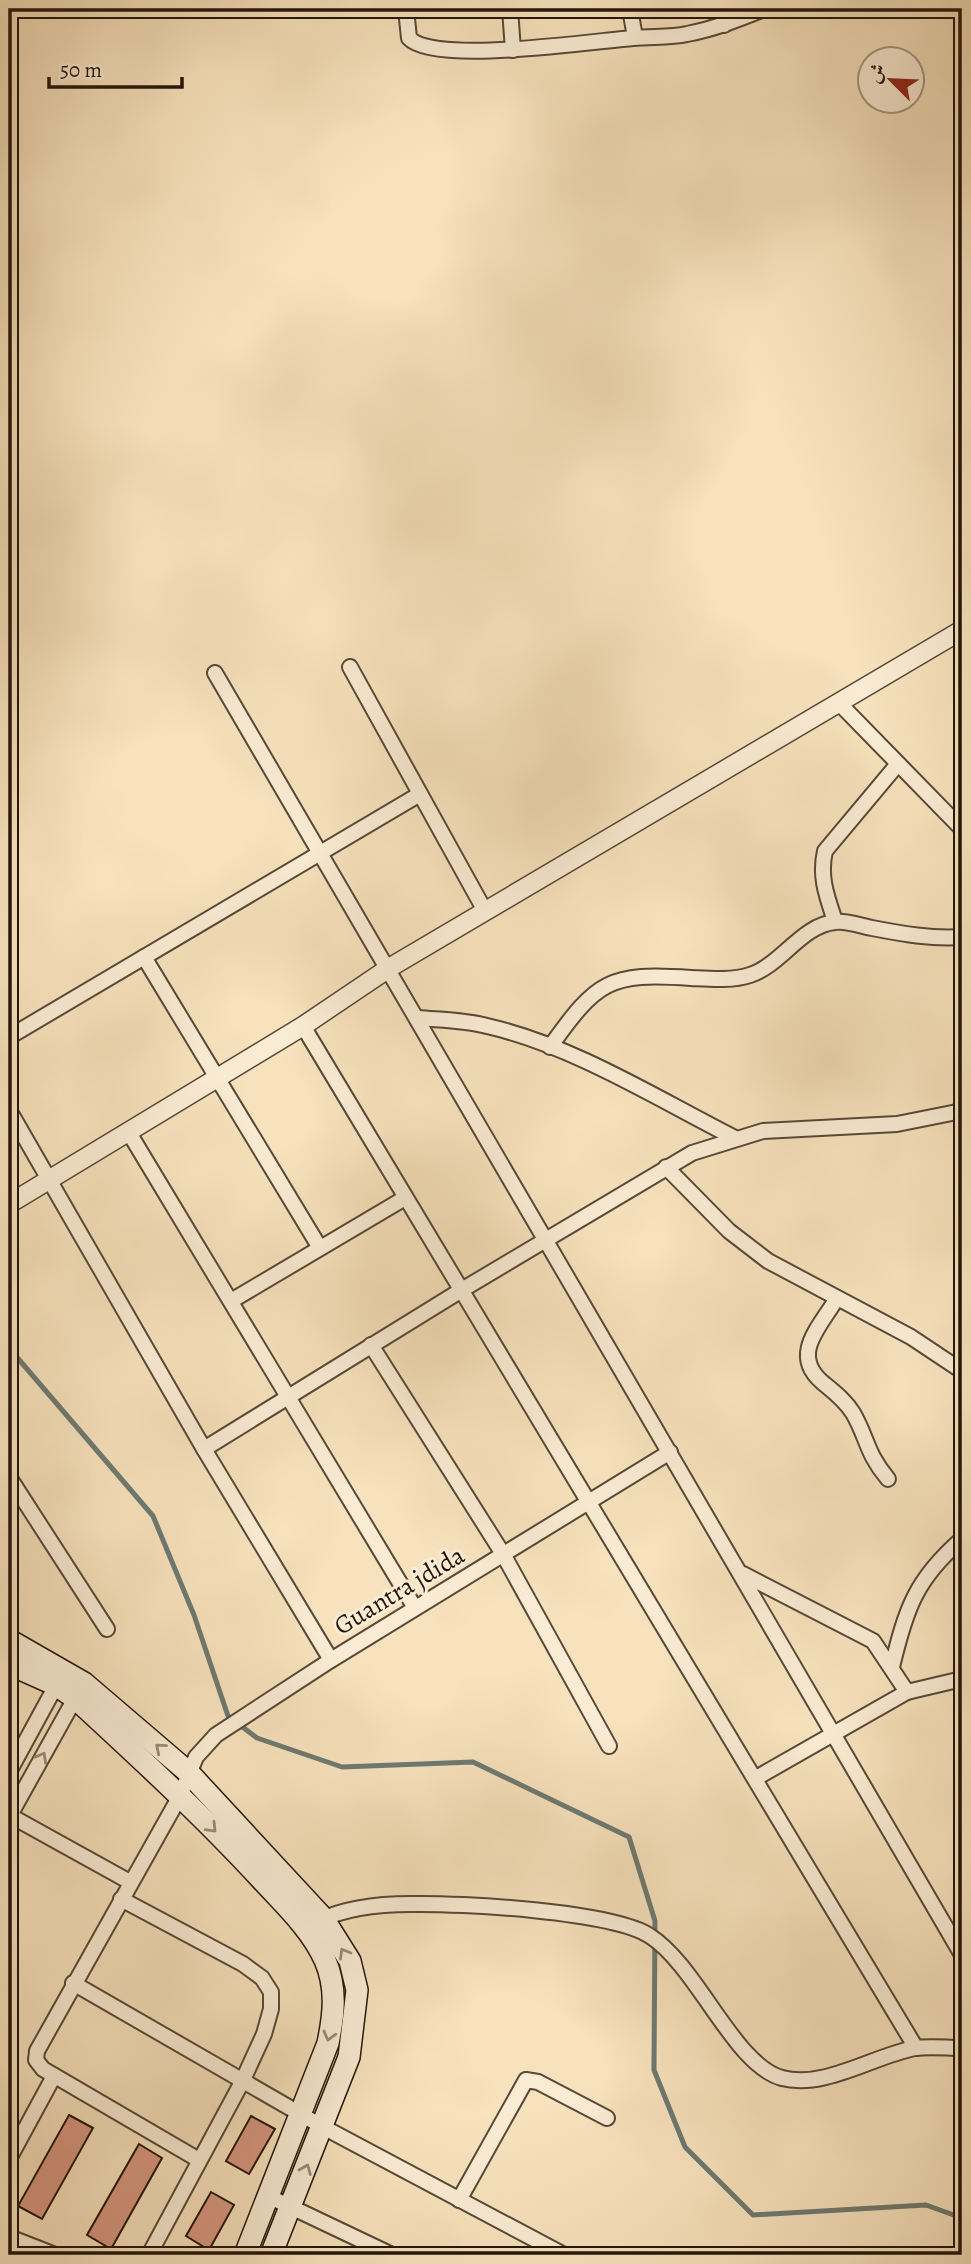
<svg xmlns="http://www.w3.org/2000/svg" width="971" height="2264" viewBox="0 0 971 2264" font-family="Alegreya,Amiri,serif">
<style>
.lines{fill:none;stroke-linecap:round;stroke-linejoin:round}
.stream{stroke:#6d7a72;stroke-width:5}
.building{fill:#d6967f;stroke:#22160a;stroke-width:2}
.minor-casing{stroke:#574937;stroke-width:18}
.tertiary-casing{stroke:#574937;stroke-width:21}
.secondary-casing{stroke:#22160a;stroke-width:24}
.minor{stroke:#faecd4;stroke-width:14}
.tertiary{stroke:#faecd4;stroke-width:18}
.secondary{stroke:#faecd4;stroke-width:21}
.oneway{stroke:#998c79}
.labels{text-anchor:middle;stroke-width:6;stroke-linejoin:round;paint-order:stroke}
.street-label{font-size:26px;fill:#22160a;stroke:#faecd4}
</style>
<rect width="100%" height="100%" fill="#f7e2bd"/>
<filter id="stains"><feTurbulence type="fractalNoise" baseFrequency=".00286" numOctaves="4"/><feColorMatrix values="0 0 0 0 .2 0 0 0 0 .09 0 0 0 0 .02 0 0 0 .5 -.17"/></filter>
<radialGradient id="worn" r=".72"><stop offset=".6" stop-color="#630" stop-opacity="0"/><stop offset="1" stop-color="#630" stop-opacity=".3"/></radialGradient>
<g class="lines">
<!-- stream -->
<path class="stream" d="M 9,1348 L 153,1516 L 194,1615 L 228,1716 L 257,1738 L 342,1767 L 473,1762 L 629,1837 L 655,1921 L 654,2070 L 685,2147 L 753,2215 L 926,2205 L 962,2218"/>
</g>
<!-- building -->
<g class="building">
<path d="M 69,2115 L 93,2128 L 42,2219 L 18,2206 Z"/>
<path d="M 251,2116 L 275,2129 L 249,2174 L 226,2161 Z"/>
<path d="M 139,2144 L 162,2158 L 111,2249 L 87,2235 Z"/>
<path d="M 211,2192 L 234,2205 L 209,2250 L 186,2236 Z"/>
</g>
<g class="lines">
<defs>
<g id="minor">
<path d="M 406,9 L 409,38 C 433,65 594,41 633,38 C 651,36 670,38 687,34 C 714,29 739,19 764,9"/>
<path d="M 510,9 L 513,50"/>
<path d="M 630,9 L 635,37"/>
<path d="M 723,9 L 724,25"/>
<path d="M 350,667 L 485,911"/>
<path d="M 215,673 L 962,1955"/>
<path d="M 838,702 L 962,829"/>
<path d="M 835,921 C 827,897 819,877 825,851 L 897,765"/>
<path d="M 144,957 L 320,1248"/>
<path d="M 418,1018 C 441,1020 465,1020 487,1026 C 574,1046 656,1098 735,1138"/>
<path d="M 303,1026 L 916,2048"/>
<path d="M 9,1037 L 420,794"/>
<path d="M 550,1047 C 597,981 609,972 691,978 C 710,979 732,981 750,975 C 781,965 802,925 835,922 C 846,920 861,926 872,928 C 903,934 931,939 962,937"/>
<path d="M 9,1110 L 204,1449 L 331,1660"/>
<path d="M 128,1131 L 415,1608"/>
<path d="M 666,1167 L 729,1231 L 768,1261 L 911,1337 L 962,1371"/>
<path d="M 837,1298 C 820,1327 790,1354 822,1382 C 833,1391 845,1400 853,1413 C 868,1439 866,1453 888,1479"/>
<path d="M 231,1301 L 405,1198"/>
<path d="M 371,1345 L 503,1554 L 609,1746"/>
<path d="M 204,1449 L 460,1291 L 692,1153 L 763,1131 L 897,1124 L 962,1111"/>
<path d="M 9,1477 L 107,1629"/>
<path d="M 743,1574 L 873,1641 L 907,1692"/>
<path d="M 892,1667 C 906,1608 916,1579 962,1539"/>
<path d="M 9,1772 L 59,1680"/>
<path d="M 756,1778 L 907,1692 L 962,1679"/>
<path d="M 9,1815 L 130,1882"/>
<path d="M 9,1817 L 78,1693"/>
<path d="M 121,1899 L 243,1964 L 262,1978 L 271,1992 L 271,2009 L 264,2034 L 242,2082 L 149,2255"/>
<path d="M 318,1921 C 345,1908 381,1904 411,1904 C 460,1903 612,1911 650,1936 C 698,1967 734,2065 782,2078 C 825,2089 873,2056 915,2048 C 930,2046 947,2048 962,2048"/>
<path d="M 73,1983 L 323,2127 L 564,2255"/>
<path d="M 9,2159 L 54,2076"/>
<path d="M 199,2160 L 43,2069 L 36,2060 L 37,2051 L 180,1796 L 196,1757 L 216,1735 L 331,1660 L 670,1452"/>
<path d="M 270,2197 L 392,2255"/>
<path d="M 459,2200 L 526,2080 L 538,2082 L 607,2118"/>
<path d="M 9,2237 L 55,2255"/>
</g>
<path id="tertiary" d="M 9,1204 L 303,1026 L 389,968 L 962,630"/>
<g id="secondary">
<path d="M 9,1640 L 84,1683 L 188,1772 L 323,1918 L 350,1961 L 357,1990 L 349,2057 L 271,2255"/>
<path d="M 9,1664 L 56,1685 L 75,1698 C 139,1757 203,1816 262,1880 C 285,1905 311,1929 325,1960 C 337,1988 334,2014 328,2043 L 245,2255"/>
</g>
</defs>
<!-- minor casing -->
<use href="#minor" class="minor-casing"/>
<!-- tertiary casing -->
<use href="#tertiary" class="tertiary-casing"/>
<!-- secondary casing -->
<use href="#secondary" class="secondary-casing"/>
<!-- minor -->
<use href="#minor" class="minor"/>
<!-- tertiary -->
<use href="#tertiary" class="tertiary"/>
<!-- secondary -->
<use href="#secondary" class="secondary"/>
</g>
<!-- one-way arrows -->
<defs><path id="oneway-chevron" d="M-2-3.5L2.5 0L-2 3.5" fill="none" stroke-width="1.6" stroke-linecap="round" stroke-linejoin="round" transform="scale(1.75)"/></defs>
<g class="oneway">
<use href="#oneway-chevron" transform="translate(160 1748) rotate(-140)"/>
<use href="#oneway-chevron" transform="translate(42 1757) rotate(-61)"/>
<use href="#oneway-chevron" transform="translate(212 1828) rotate(46)"/>
<use href="#oneway-chevron" transform="translate(344 1953) rotate(-120)"/>
<use href="#oneway-chevron" transform="translate(329 2036) rotate(105)"/>
<use href="#oneway-chevron" transform="translate(306 2169) rotate(-68)"/>
</g>
<g class="labels">
<!-- street labels -->
<g class="street-label">
<text transform="translate(399 1590) rotate(-31)" y="9">Guantra jdida</text>
</g>
</g>
<!-- margin -->
<rect width="971" height="2264" fill="none" stroke="#f7e2bd" stroke-width="35"/>
<rect x="10" y="10" width="950" height="2243" fill="none" stroke="#22160a" stroke-width="3.5"/>
<rect x="18" y="18" width="936" height="2229" fill="none" stroke="#22160a" stroke-width="2"/>
<!-- north arrow -->
<g transform="translate(891 80) rotate(294)"><circle r="33" fill="#faecd4" stroke="#a49683" stroke-width="2"/>
<path d="M0-5L12 26L0 18L-12 26Z" fill="#8f2418"/>
<text y="-10" font-size="19" font-weight="bold" text-anchor="middle" fill="#22160a">ش</text>
</g>
<!-- scale -->
<path d="M49 77v10h133v-10" fill="none" stroke="#22160a" stroke-width="3.5"/>
<text x="60" y="77" font-size="21" fill="#22160a" stroke="#faecd4" stroke-width="5" paint-order="stroke">50 m</text>
<rect width="100%" height="100%" filter="url(#stains)"/>
<rect width="100%" height="100%" fill="url(#worn)"/>
</svg>
